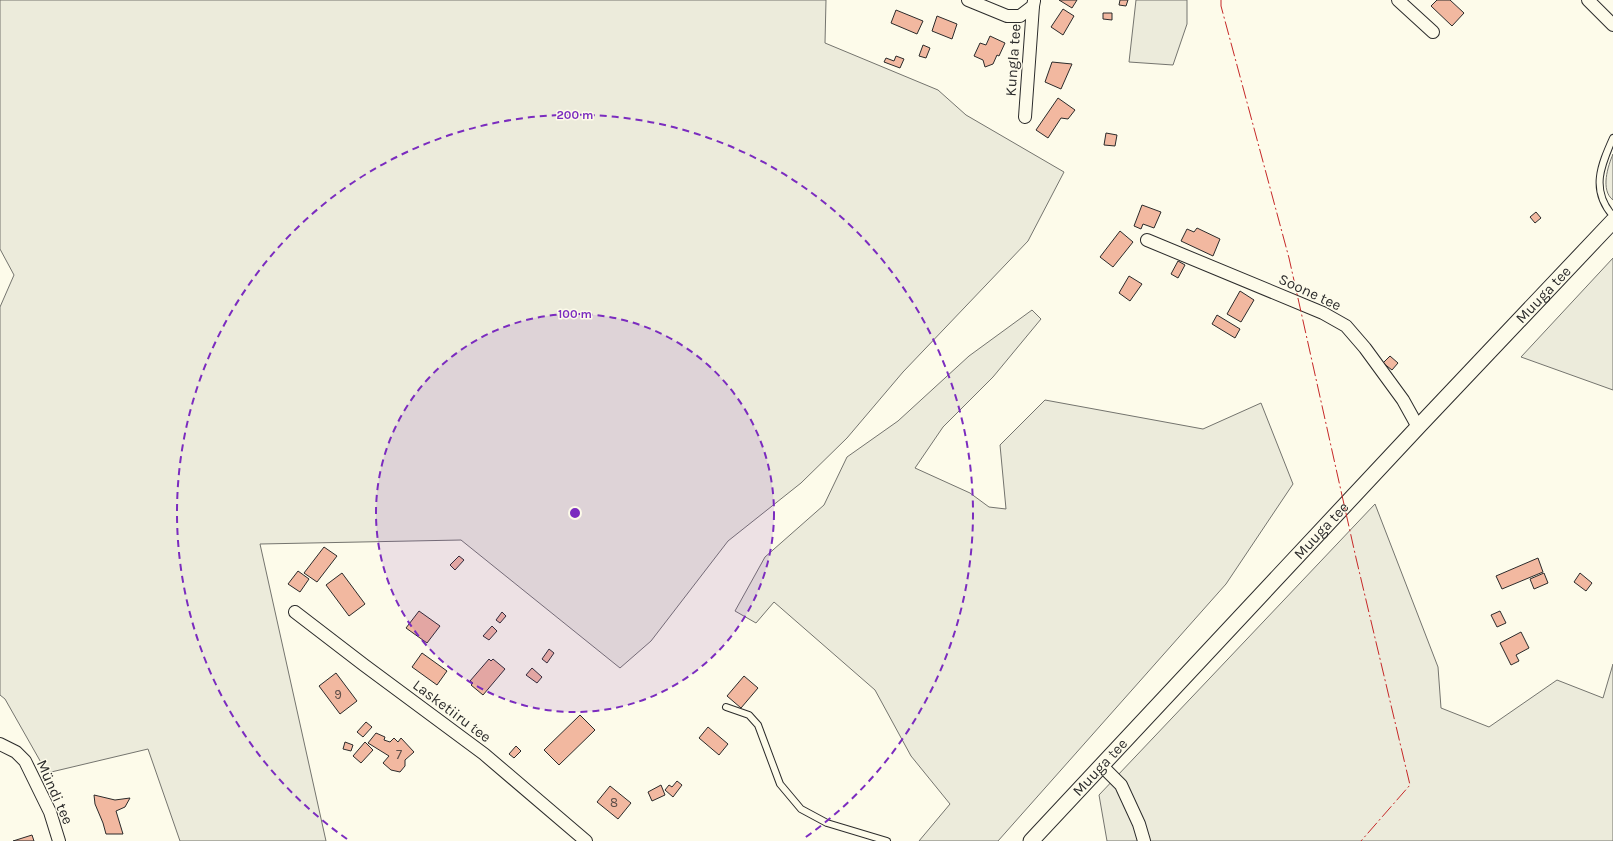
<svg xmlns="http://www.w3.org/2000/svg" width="1613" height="841" viewBox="0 0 1613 841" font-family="Karla,sans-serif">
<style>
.green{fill:#ecebdb;stroke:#74746e}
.building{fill:#f2b8a0;stroke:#2b2b2b}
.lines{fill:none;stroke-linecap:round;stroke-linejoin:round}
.service-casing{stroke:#2b2b2b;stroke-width:8}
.minor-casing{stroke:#2b2b2b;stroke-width:14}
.tertiary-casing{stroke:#2b2b2b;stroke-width:17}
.service{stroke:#fdfbea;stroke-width:6}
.minor{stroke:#fdfbea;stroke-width:12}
.tertiary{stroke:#fdfbea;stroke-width:15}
.power{stroke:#c62828;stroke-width:1;stroke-dasharray:14 3 2 3;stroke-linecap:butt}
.ring{fill:none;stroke:#7b2cbf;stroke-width:2;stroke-dasharray:7 5}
.labels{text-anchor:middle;stroke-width:3;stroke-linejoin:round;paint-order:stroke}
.number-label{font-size:13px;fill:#5d4e48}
.street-label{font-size:15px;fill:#2b2b2b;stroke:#fdfbea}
.centre{fill:#7b2cbf;stroke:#fdfbea;stroke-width:2}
.ring-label{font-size:12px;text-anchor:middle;font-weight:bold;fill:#7b2cbf;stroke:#fdfbea;stroke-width:3;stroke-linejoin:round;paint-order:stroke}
</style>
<rect width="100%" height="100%" fill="#fdfbea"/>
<!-- green -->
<g class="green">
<path d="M 0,0 L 826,0 L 825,43 L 938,90 L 966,115 L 1064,172 L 1028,241 L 903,372 L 847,438 L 801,483 L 728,541 L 651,641 L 620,668 L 461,540 L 260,544 L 326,841 L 180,841 L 148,749 L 47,773 L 5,699 L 0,695 L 0,307 L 14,275 L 0,249 Z"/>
<path d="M 1136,0 L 1187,0 L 1187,24 L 1173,65 L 1129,62 Z"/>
<path d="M 1613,154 L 1613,200 C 1600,190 1608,166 1613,154 Z"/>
<path d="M 1613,258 L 1613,390 L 1521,357 Z"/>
<path d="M 1032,310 L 1041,319 L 993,377 L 943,427 L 915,468 L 970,493 L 989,507 L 1006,509 L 1000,445 L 1045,400 L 1203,429 L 1261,403 L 1293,484 L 1226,584 L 998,841 L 919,841 L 950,804 L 911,756 L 875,690 L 774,602 L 756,623 L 735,611 L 765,557 L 824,505 L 847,457 L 898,421 L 969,356 Z"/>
<path d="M 1375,504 L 1438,667 L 1441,708 L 1489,727 L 1557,680 L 1603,698 L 1613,664 L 1613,841 L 1107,841 L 1099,795 Z"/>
</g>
<!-- building -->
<g class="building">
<path d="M 1059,0 L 1077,0 L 1072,8 Z"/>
<path d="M 1120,0 L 1128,0 L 1126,6 L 1119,5 Z"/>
<path d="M 1437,0 L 1450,0 L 1464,13 L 1452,26 L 1431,6 Z"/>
<path d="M 1063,9 L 1074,16 L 1063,35 L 1051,27 Z"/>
<path d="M 896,10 L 923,21 L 917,34 L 891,23 Z"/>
<path d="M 1103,13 L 1112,13 L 1112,20 L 1103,19 Z"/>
<path d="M 937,16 L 957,24 L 952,39 L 932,31 Z"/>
<path d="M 990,36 L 1005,43 L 999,56 L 997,55 L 993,64 L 985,67 L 983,60 L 974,56 L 980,43 L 986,45 Z"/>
<path d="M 923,45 L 930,48 L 926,58 L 919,56 Z"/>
<path d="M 896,56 L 904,59 L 900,68 L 884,62 L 886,58 L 894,61 Z"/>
<path d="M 1052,62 L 1072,64 L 1061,89 L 1045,82 Z"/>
<path d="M 1058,98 L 1075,110 L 1068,119 L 1061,118 L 1048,138 L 1036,130 Z"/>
<path d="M 1106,133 L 1117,135 L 1115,146 L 1104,145 Z"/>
<path d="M 1142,205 L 1161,212 L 1154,228 L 1143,224 L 1141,229 L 1134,226 Z"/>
<path d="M 1536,212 L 1541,218 L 1535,223 L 1530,217 Z"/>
<path d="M 1197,228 L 1220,239 L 1213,256 L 1181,241 L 1187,229 L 1194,232 Z"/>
<path d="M 1120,231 L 1133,242 L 1113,267 L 1100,257 Z"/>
<path d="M 1178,261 L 1185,265 L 1178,278 L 1171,274 Z"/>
<path d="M 1129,276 L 1142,284 L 1130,301 L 1119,293 Z"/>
<path d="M 1240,291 L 1254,300 L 1241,322 L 1227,314 Z"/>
<path d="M 1217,315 L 1240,329 L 1235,338 L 1212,324 Z"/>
<path d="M 1390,356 L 1398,363 L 1392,370 L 1383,363 Z"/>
<path d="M 324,547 L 337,556 L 317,582 L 304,573 Z"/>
<path d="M 459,556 L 464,560 L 455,570 L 450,565 Z"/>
<path d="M 1538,558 L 1543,572 L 1502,589 L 1496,576 Z"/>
<path d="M 298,571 L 309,579 L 300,592 L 288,584 Z"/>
<path d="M 342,573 L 365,604 L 349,616 L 326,585 Z"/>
<path d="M 1544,573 L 1548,583 L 1534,589 L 1530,579 Z"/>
<path d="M 1580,573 L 1592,583 L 1586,591 L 1574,582 Z"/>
<path d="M 419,611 L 440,626 L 427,643 L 406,628 Z"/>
<path d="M 1500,611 L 1506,623 L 1497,627 L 1491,615 Z"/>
<path d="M 502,612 L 506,616 L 500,623 L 496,620 Z"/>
<path d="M 492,626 L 497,631 L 489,640 L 483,636 Z"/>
<path d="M 1521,632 L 1529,648 L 1516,655 L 1519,661 L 1511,665 L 1500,643 Z"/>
<path d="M 549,649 L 554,653 L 547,663 L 542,659 Z"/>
<path d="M 422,653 L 447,671 L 437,685 L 412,667 Z"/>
<path d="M 489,659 L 491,661 L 493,659 L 505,669 L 483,695 L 471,685 L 473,683 L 470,681 Z"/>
<path d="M 532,668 L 542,677 L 537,683 L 526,675 Z"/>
<path d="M 336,673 L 357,701 L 340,714 L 319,686 Z"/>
<path d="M 744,676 L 758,688 L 741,708 L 727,696 Z"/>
<path d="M 580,715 L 595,730 L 559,765 L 544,750 Z"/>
<path d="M 366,722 L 372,727 L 363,737 L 357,732 Z"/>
<path d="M 708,727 L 728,744 L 719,755 L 699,738 Z"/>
<path d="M 376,733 L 385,737 L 384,740 L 390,742 L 394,738 L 398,742 L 401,738 L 414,752 L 405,760 L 405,766 L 400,772 L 391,770 L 383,763 L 389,756 L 368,743 Z"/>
<path d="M 345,742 L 353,745 L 351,751 L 343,749 Z"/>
<path d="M 365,742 L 373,750 L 361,763 L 353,756 Z"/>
<path d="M 516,746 L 521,751 L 514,758 L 509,754 Z"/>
<path d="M 677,781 L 682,785 L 673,797 L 665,790 L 669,785 L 672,787 Z"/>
<path d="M 661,785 L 665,795 L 652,801 L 648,792 Z"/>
<path d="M 610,786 L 631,803 L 618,819 L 597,802 Z"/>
<path d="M 94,795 L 115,800 L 130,798 L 125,807 L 116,811 L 123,834 L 106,834 L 103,823 L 95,804 Z"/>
<path d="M 32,835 L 34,841 L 13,841 Z"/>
</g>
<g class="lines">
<defs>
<g id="service">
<path d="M 1613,138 C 1601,165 1590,190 1613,216"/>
<path d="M 726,707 L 749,715 L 758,725 L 780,784 L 801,809 L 827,823 L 887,841"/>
</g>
<g id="minor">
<path d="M 968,0 L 1007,16 L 1020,16 L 1033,6 L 1034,1"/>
<path d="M 1398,0 L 1433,32"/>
<path d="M 1588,0 L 1613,25"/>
<path d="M 1025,117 L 1033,6"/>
<path d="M 1147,240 L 1323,313 L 1346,326 L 1365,348 L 1403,400 L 1418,427"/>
<path d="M 295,612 L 364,665 L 484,754 L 586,841"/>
<path d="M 0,744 L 16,752 L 25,761 L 50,812 L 59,841"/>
<path d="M 1101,765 L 1121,785 L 1139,824 L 1144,841"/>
</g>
<g id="tertiary">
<path id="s1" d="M 1031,841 L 1418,427 L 1613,221"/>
</g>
</defs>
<!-- service casing -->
<use href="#service" class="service-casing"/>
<!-- minor casing -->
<use href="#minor" class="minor-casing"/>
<!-- tertiary casing -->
<use href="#tertiary" class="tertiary-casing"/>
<!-- service -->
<use href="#service" class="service"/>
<!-- minor -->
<use href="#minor" class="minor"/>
<!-- tertiary -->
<use href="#tertiary" class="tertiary"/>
<!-- power -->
<path class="power" d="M 1221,0 L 1221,6 L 1289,258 L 1356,558 L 1410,785 L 1361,841"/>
</g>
<!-- distance rings -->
<circle cx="575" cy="513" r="199" fill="#7b2cbf" fill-opacity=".12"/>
<g class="ring">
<circle cx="575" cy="513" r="199"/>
<path d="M347 839A398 398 0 1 1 803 839"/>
</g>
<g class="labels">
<!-- number labels -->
<g class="number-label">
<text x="338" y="699">9</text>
<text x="399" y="759">7</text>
<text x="614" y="807">8</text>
</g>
<!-- street labels -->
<g class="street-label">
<text transform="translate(1013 60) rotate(-86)" y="5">Kungla tee</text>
<text transform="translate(1310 292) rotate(25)" y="5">Soone tee</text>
<text dy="5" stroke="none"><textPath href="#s1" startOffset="749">Muuga tee</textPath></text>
<text dy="5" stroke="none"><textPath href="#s1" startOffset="425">Muuga tee</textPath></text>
<text transform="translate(452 711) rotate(37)" y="5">Lasketiiru tee</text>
<text dy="5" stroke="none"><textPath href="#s1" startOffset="101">Muuga tee</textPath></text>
<text transform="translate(55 792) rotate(66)" y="5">Mündi tee</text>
</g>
</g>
<circle cx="575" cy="513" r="6" class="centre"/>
<g class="ring-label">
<text x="575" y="119">200 m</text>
<text x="575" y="318">100 m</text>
</g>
</svg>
